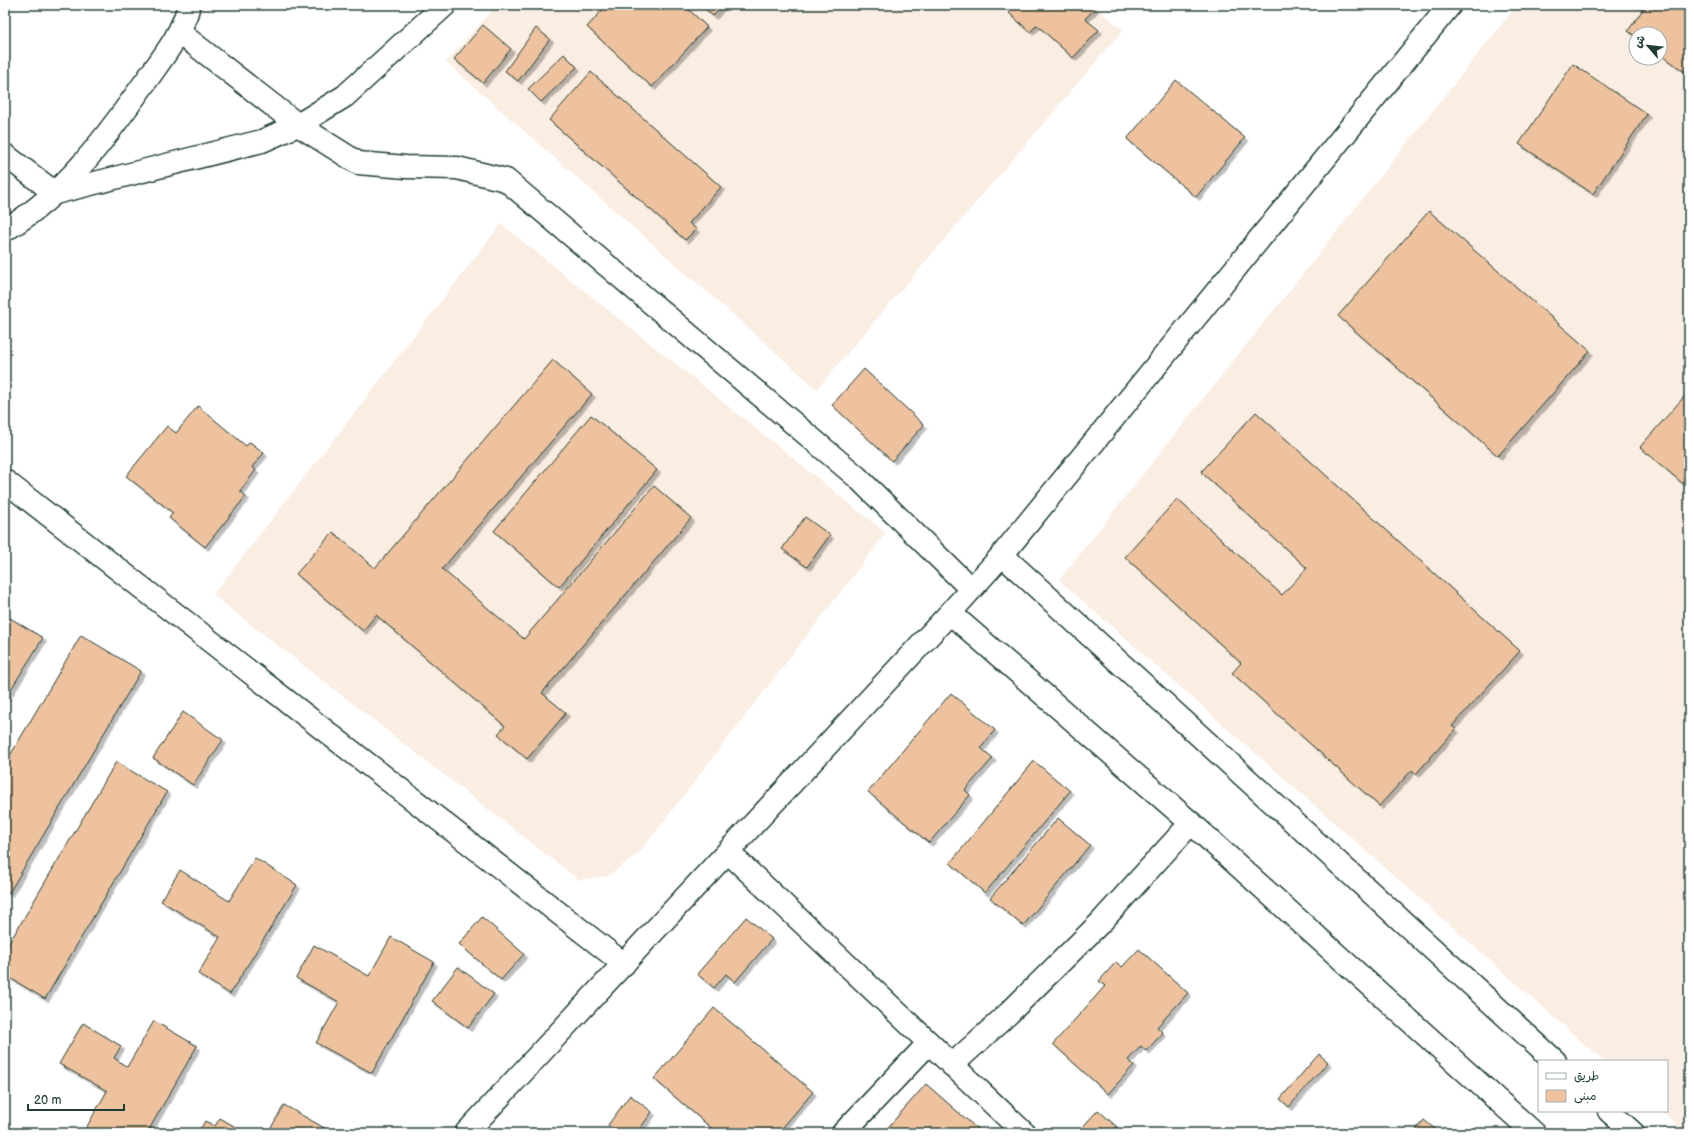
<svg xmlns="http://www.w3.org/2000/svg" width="1694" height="1138" viewBox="0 0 1694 1138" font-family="'Balsamiq Sans','Playpen Sans Arabic',sans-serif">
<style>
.built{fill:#faede2;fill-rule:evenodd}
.building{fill:#eec29e;stroke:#1f3d34;filter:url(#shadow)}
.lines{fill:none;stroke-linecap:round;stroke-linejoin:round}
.street-casing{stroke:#1f3d34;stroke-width:25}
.street{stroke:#fff;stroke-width:22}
</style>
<defs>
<filter id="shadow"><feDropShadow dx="3.5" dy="3.5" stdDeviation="0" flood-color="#0004"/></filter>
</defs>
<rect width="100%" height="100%" fill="#fff"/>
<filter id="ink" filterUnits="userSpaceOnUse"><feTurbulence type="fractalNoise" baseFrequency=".025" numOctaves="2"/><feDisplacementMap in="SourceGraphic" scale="8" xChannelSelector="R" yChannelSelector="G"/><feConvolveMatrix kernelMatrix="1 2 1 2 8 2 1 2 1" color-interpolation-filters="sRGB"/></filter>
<g filter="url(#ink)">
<!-- built -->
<g class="built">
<path d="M 497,5 L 1093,5 L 1123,30 L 817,389 L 446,62 Z"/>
<path d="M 1517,5 L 1689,5 L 1689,1133 L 1686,1133 L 1661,1111 L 1667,1111 L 1667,1061 L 1604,1061 L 1059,580 ZM 1636,34 L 1660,34 L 1660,58 L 1636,58 Z"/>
<path d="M 501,224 L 886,533 L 640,852 L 608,876 L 579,880 L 213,595 Z"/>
</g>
<!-- building -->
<g class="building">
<path d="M 607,5 L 684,5 L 707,27 L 652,87 L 587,27 Z"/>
<path d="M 701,5 L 723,5 L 713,16 Z"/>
<path d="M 1016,5 L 1091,5 L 1095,8 L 1085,19 L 1099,30 L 1073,58 L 1037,25 L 1030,32 L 1009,13 Z"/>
<path d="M 1646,5 L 1689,5 L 1689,75 L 1660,54 L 1660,34 L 1636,34 L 1636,37 L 1628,31 Z"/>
<path d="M 483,25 L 511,49 L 483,83 L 454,59 Z"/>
<path d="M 536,28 L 550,39 L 518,81 L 505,71 Z"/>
<path d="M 564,54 L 577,67 L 541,102 L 528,89 Z"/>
<path d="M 1573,64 L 1647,114 L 1593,194 L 1519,144 Z"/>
<path d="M 591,72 L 721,187 L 689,223 L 696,229 L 685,240 L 549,120 Z"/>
<path d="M 1176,80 L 1245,138 L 1196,197 L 1127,139 Z"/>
<path d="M 1429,211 L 1590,351 L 1498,456 L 1338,316 Z"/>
<path d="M 553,360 L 592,394 L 442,569 L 524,639 L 654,486 L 691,518 L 542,693 L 566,713 L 527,759 L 498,734 L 505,726 L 376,615 L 363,631 L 296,574 L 333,532 L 375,568 Z"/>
<path d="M 864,369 L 924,425 L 892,461 L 832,405 Z"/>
<path d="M 1689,391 L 1689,489 L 1640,447 Z"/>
<path d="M 198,406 L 246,446 L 250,442 L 264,453 L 252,467 L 256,470 L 240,491 L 246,496 L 205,547 L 169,518 L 173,513 L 126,476 L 167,426 L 176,433 Z"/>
<path d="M 1256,412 L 1520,651 L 1452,726 L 1456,729 L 1416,774 L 1412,770 L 1379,806 L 1232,673 L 1241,663 L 1125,557 L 1177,499 L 1282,595 L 1307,568 L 1201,472 Z"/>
<path d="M 591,415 L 657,470 L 559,587 L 494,531 Z"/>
<path d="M 805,517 L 830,535 L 807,567 L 782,549 Z"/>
<path d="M 5,615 L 43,638 L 5,699 Z"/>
<path d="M 81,635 L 141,671 L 9,893 L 5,890 L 5,764 Z"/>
<path d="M 951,693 L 995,730 L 981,748 L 993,758 L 965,790 L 970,795 L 929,843 L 868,792 Z"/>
<path d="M 183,712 L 223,740 L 193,785 L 153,758 Z"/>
<path d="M 1034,761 L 1070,791 L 985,893 L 950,863 Z"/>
<path d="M 116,762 L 167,792 L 45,999 L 5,975 L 5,950 Z"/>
<path d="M 1058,818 L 1090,845 L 1023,926 L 990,898 Z"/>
<path d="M 255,858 L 297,885 L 230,994 L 198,974 L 220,937 L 161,901 L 180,870 L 229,901 Z"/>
<path d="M 482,917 L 524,954 L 501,980 L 459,944 Z"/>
<path d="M 746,917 L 772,939 L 735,982 L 726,974 L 714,988 L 697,974 Z"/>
<path d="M 391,937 L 434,962 L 372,1073 L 316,1043 L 339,1002 L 296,978 L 314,945 L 369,976 Z"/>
<path d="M 1139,949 L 1188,993 L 1157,1027 L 1163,1033 L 1146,1051 L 1141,1046 L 1128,1060 L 1134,1065 L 1108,1094 L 1053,1044 L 1105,986 L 1099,981 L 1116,962 L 1122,967 Z"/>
<path d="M 458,967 L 494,994 L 468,1028 L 432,1001 Z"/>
<path d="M 714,1008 L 813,1092 L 778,1133 L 717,1133 L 654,1079 Z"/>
<path d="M 154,1021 L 197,1046 L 147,1133 L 90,1133 L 85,1130 L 107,1091 L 59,1064 L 83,1023 L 121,1046 L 114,1058 L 127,1067 Z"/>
<path d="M 1319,1054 L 1328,1062 L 1289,1107 L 1280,1099 Z"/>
<path d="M 926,1084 L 982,1133 L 883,1133 Z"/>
<path d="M 630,1095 L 652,1112 L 637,1133 L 619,1133 L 608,1125 Z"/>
<path d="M 284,1105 L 328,1130 L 327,1133 L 268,1133 Z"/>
<path d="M 1098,1110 L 1117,1127 L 1112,1133 L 1077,1133 Z"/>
<path d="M 220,1118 L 246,1133 L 198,1133 L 205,1121 L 215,1126 Z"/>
<path d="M 1424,1120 L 1440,1133 L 1421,1133 L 1416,1129 Z"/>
</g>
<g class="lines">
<defs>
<g id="street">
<path d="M 180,33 L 298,125 L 358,163 L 406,167 L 457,168 L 506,180 L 857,477 L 971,589"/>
<path d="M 5,155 L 55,193 L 262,141 L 298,125 L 345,96 L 445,5"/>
<path d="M 5,230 C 65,195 106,137 146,81 C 163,57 182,34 189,5"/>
<path d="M 5,481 L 624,964"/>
<path d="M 1002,555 L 1555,1061"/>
<path d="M 950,613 L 1191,823 L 1534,1133"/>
<path d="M 728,852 L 1024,1133"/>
<path d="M 952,1065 L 1009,1013 L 1101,922 L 1191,823"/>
<path d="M 1609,1111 L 1633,1133"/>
<path d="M 466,1133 L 950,613 L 1002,555 L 1450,5"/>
<path d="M 843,1133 L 929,1043"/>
</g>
</defs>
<!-- street casing -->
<use href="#street" class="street-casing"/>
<!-- street -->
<use href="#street" class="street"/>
</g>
</g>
<!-- margin -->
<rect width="1694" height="1138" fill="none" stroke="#fff" stroke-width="20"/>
<rect x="10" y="10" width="1674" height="1118" fill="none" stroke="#1f3d34" stroke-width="1.5" filter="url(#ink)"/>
<!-- legend -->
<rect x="1538" y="1060" width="130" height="52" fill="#ffffff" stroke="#a5b1ae"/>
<rect x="1546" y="1073" width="20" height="6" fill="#ffffff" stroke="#a5b1ae"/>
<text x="1574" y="1080" font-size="12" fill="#1f3d34">طريق</text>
<rect x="1546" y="1090" width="20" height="12" fill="#eec29e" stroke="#a5b1ae"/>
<text x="1574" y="1100" font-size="12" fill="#1f3d34">مبنى</text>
<!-- north arrow -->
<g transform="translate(1648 46) rotate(298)"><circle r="19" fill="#ffffff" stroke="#a5b1ae"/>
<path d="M0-3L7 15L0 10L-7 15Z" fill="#1f3d34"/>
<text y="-6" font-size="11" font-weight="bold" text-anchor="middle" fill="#1f3d34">ش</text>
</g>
<!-- scale -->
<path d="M28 1104v6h96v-6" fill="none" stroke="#1f3d34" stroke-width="2"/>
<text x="34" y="1104" font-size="12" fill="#1f3d34" stroke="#ffffff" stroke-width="3" paint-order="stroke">20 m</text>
</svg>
